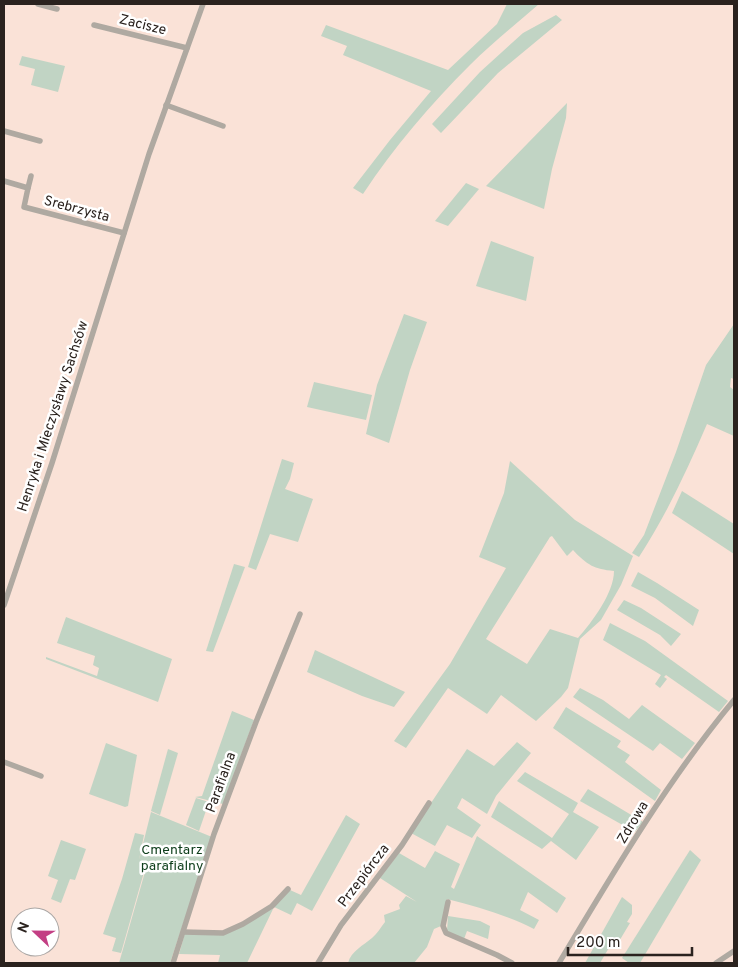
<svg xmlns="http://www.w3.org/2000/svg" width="738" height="967" viewBox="0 0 738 967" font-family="Overpass,sans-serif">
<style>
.green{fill:#c1d4c4;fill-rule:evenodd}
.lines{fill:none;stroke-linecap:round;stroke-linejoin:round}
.minor{stroke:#afa9a1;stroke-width:5.5}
.labels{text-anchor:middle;stroke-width:5;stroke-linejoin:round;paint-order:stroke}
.street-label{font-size:14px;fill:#2a221e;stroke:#fff}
.park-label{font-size:14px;fill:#0e3e1b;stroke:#fff}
</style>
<rect width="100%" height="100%" fill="#fae2d7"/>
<!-- green -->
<g class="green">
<path d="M 507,4 L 539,4 C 516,24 492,43 470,65 C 431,104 394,147 363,194 L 353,188 L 390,140 L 431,91 L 343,55 L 347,46 L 321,36 L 326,25 L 448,70 L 497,24 Z"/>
<path d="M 556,15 L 562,20 L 498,73 L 441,133 L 432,124 L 480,72 L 523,33 Z"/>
<path d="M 22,56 L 65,66 L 58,92 L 31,85 L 35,69 L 19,65 Z"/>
<path d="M 567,103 L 566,118 L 552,169 L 544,209 L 486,186 Z"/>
<path d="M 466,183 L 479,189 L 448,226 L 435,221 Z"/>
<path d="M 491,241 L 534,257 L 526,301 L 476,286 Z"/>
<path d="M 404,314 L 427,322 L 410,370 L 389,443 L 366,434 L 377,385 Z"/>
<path d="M 734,324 L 734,379 L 731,378 L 730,387 L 734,390 L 734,436 L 707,424 C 687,470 667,514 639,557 L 632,553 L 644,535 L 676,452 L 706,365 Z"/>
<path d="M 314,382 L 372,395 L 366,420 L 307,407 Z"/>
<path d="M 282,459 L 294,463 L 290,479 L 285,489 L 313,499 L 298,542 L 270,534 L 256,570 L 248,567 Z"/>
<path d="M 510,461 L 575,520 L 633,556 L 621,585 L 601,620 L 580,639 L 568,688 L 561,697 L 536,721 L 501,695 L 487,714 L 448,688 L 406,748 L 394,741 L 450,664 L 506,568 L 479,557 L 504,493 ZM 552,536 L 567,556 L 573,550 C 587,565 594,569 614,571 C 614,593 592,622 578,638 L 550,629 L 527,664 L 486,639 L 550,537 Z"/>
<path d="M 682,491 L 734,524 L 734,554 L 672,513 Z"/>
<path d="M 234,564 L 245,567 L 213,652 L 206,651 Z"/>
<path d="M 638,572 L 657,583 L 699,610 L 693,626 L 655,598 L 631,586 Z"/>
<path d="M 624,600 L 641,608 L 681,634 L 671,646 L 660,635 L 617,610 Z"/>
<path d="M 66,617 L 172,659 L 158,702 L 46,659 L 46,657 L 97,676 L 99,668 L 93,665 L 95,656 L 57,643 Z"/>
<path d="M 610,623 L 645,641 L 728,701 L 719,712 L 666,675 L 664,677 L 667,679 L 660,688 L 655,684 L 661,675 L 603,640 Z"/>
<path d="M 315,650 L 405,692 L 394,707 L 362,696 L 307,672 Z"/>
<path d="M 580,688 L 603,700 L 629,719 L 642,705 L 695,743 L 682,759 L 660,743 L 653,751 L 573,697 Z"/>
<path d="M 566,707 L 621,741 L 617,747 L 630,755 L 625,762 L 661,790 L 655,801 L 553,728 Z"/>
<path d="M 232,711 L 254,720 L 223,804 L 195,797 L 202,796 Z"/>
<path d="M 517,742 L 531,753 L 496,796 L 487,814 L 462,798 L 457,808 L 481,825 L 472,838 L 447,825 L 435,846 L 411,833 L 467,749 L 494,766 Z"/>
<path d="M 106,743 L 137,755 L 128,806 L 125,807 L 89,794 Z"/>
<path d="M 168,749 L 178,753 L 160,815 L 151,811 Z"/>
<path d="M 525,772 L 578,803 L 573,812 L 599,827 L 576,860 L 551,841 L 542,849 L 491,817 L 499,801 L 552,838 L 569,814 L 517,781 Z"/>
<path d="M 588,789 L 643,822 L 635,832 L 580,801 Z"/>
<path d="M 196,798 L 209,802 L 199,831 L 186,825 Z"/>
<path d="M 151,812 L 212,837 L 170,963 L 119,963 L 145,872 L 138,870 L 144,872 L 121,953 L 112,951 L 116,938 L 103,934 L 122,879 L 135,833 L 144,835 L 139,860 Z"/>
<path d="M 346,815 L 360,824 L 312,911 L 297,903 L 291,915 L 274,907 L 247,963 L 218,963 L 220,955 L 179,954 L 185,933 L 223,934 L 274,907 L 290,890 L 301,895 Z"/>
<path d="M 477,836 L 566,898 L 557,913 L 528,892 L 520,910 L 539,920 L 534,929 C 506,915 478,907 447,899 L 441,926 L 434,929 L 427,947 L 414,963 L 348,963 C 351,951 364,945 372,938 C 377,934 381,927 385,922 L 384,915 L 400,909 L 399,905 L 406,896 L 417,902 L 380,878 L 399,853 L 425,868 L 435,851 L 460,864 L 451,887 L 454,889 Z"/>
<path d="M 61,840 L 86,849 L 75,880 L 70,879 L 61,903 L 51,899 L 58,880 L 48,876 Z"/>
<path d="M 690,850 L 701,860 L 640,963 L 629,963 L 622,958 Z"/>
<path d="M 622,897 L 632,905 L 632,914 L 627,922 L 630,923 L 618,943 L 613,941 L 600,963 L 585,963 Z"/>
<path d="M 448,916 L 480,921 L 490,926 L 488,939 L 467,931 L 464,939 L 447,931 Z"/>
</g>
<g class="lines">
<!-- minor -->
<g class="minor">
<path d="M 38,4 L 57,9"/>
<path d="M 94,25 L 187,48"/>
<path d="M 166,105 L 223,126"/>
<path d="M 4,131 L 40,141"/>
<path d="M 4,181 L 28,188 L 24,207 L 124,233"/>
<path d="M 28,188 L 31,176"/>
<path d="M 4,605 L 52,463 L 149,154 L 203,4"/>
<path d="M 4,762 L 41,776"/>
<path d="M 448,902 L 443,926 L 446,933 L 497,955 L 512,963"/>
<path d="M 184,932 L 223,933 L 243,924 L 272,906 L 288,889"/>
<path d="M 173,963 L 214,834 L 256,722 L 300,614"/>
<path d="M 318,963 L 341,925 L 402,845 L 429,803"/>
<path d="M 559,963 C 613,873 667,781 734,700"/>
<path d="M 716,963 L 734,951"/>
</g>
</g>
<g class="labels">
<!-- street labels -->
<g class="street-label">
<text transform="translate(143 24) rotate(14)" y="5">Zacisze</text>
<text transform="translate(77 208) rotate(15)" y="5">Srebrzysta</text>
<text transform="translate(52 416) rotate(-72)" y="5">Henryka i Mieczysławy Sachsów</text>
<text transform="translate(220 782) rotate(-70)" y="5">Parafialna</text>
<text transform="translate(632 822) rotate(-59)" y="5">Zdrowa</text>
<text transform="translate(363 875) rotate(-53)" y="5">Przepiórcza</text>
</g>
<!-- park labels -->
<g class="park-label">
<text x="172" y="854">Cmentarz<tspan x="172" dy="16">parafialny</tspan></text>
</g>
</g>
<!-- border -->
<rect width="738" height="967" fill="none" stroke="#2a221e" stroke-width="10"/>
<!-- north arrow -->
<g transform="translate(35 932) rotate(292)"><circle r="24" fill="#ffffff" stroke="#aaa7a5"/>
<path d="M0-4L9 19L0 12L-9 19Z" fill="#c33f84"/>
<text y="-8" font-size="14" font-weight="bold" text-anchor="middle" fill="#2a221e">N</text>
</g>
<!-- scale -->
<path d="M568 947v8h124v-8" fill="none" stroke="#2a221e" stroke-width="2.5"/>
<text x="576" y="947" font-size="15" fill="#2a221e" stroke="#ffffff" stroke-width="4" paint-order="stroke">200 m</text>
</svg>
